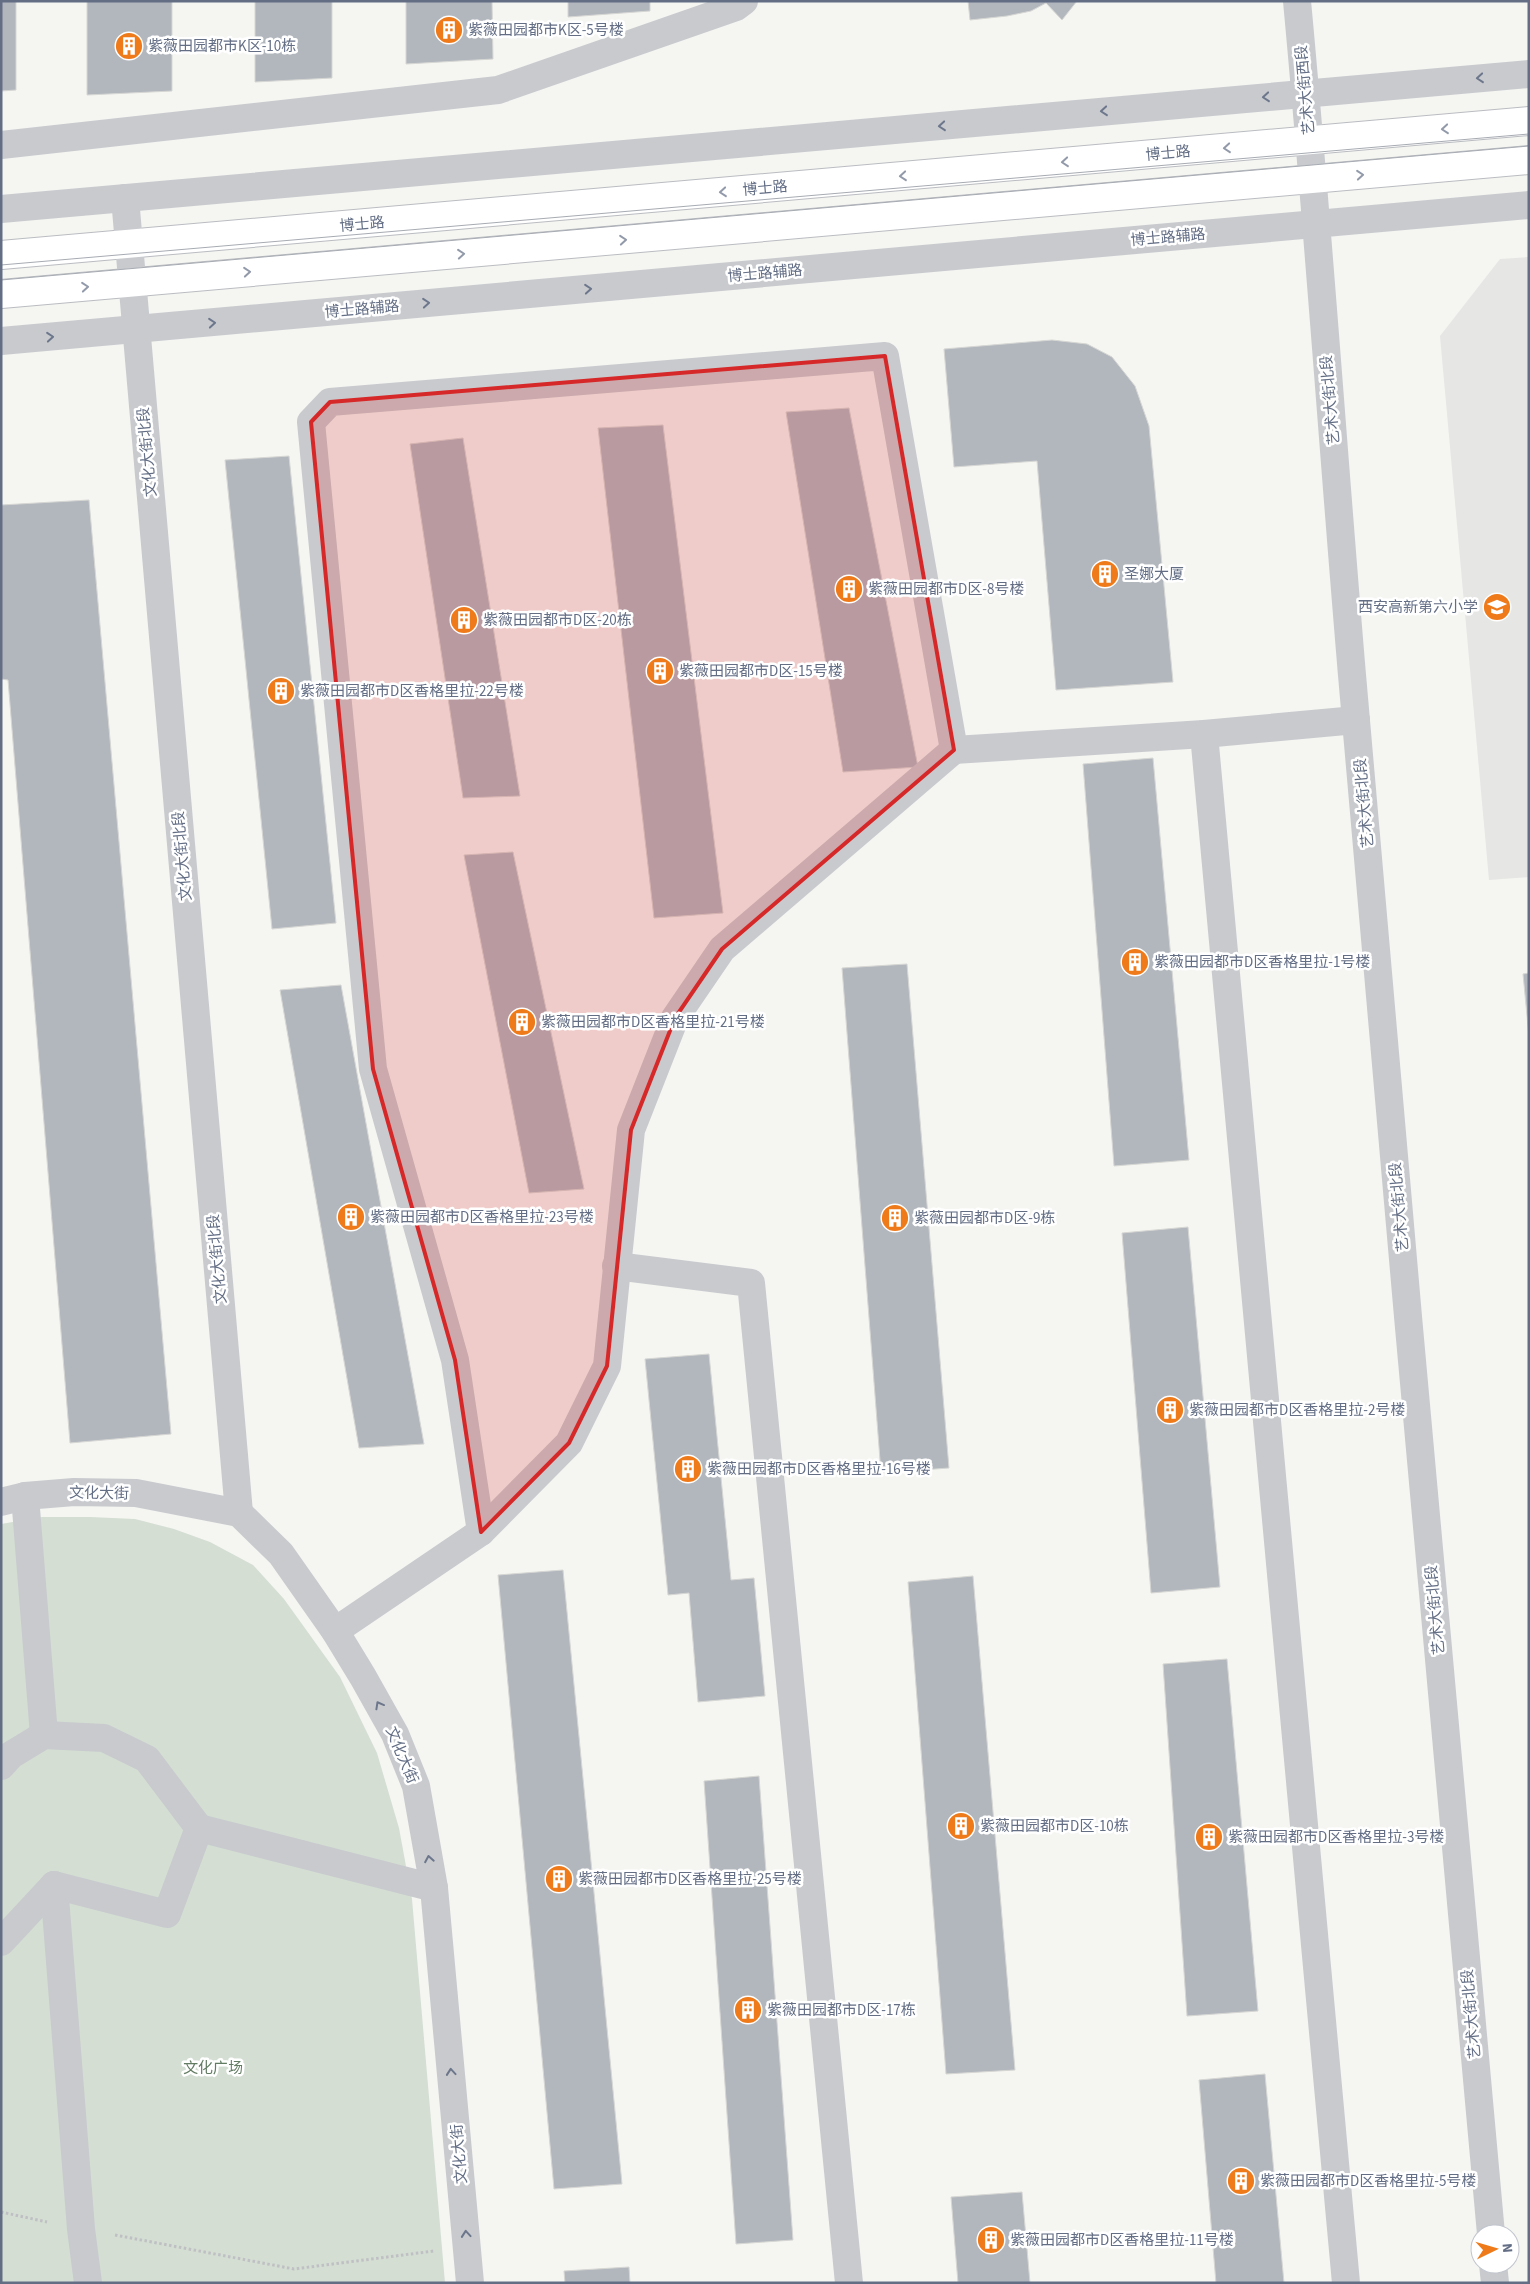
<svg xmlns="http://www.w3.org/2000/svg" width="1530" height="2284" viewBox="0 0 1530 2284" font-family="'Source Sans 3','Noto Sans SC',sans-serif">
<style>
.built{fill:#e6e6e5}
.green{fill:#d4ded3}
.building{fill:#b2b7be;stroke:#d6d7d4}
.lines{fill:none;stroke-linecap:round;stroke-linejoin:round}
.major-casing{stroke:#babcc1;stroke-width:30}
.path{stroke:#bfc0c3;stroke-width:3;stroke-dasharray:2.5 2.5;stroke-linecap:butt}
.minor{stroke:#c8cace;stroke-width:28}
.major{stroke:#fff;stroke-width:28}
.tram{stroke:#a7abb2;stroke-width:1}
.oneway{stroke:#6d778c}
.oneway2{stroke:#929aaa}
.marked{fill:#d62828;fill-opacity:0.2;stroke:#d62828;stroke-width:4;stroke-linejoin:round}
.labels{text-anchor:middle;stroke-width:5;stroke-linejoin:round;paint-order:stroke}
.poi-label{font-size:15px;fill:#636e85;stroke:#fff;text-anchor:start}
.street-label{font-size:15px;fill:#636e85;stroke:#fff}
.park-label{font-size:15px;fill:#627c63;stroke:#fff}
</style>
<rect width="100%" height="100%" fill="#f5f6f2"/>
<!-- built -->
<path class="built" d="M 1529,257 L 1529,877 L 1489,880 L 1440,336 L 1500,259 Z"/>
<!-- green -->
<path class="green" d="M 42,1517 L 90,1517 L 135,1519 L 174,1529 L 210,1542 L 253,1565 L 284,1599 L 340,1677 L 377,1753 L 399,1828 L 412,1899 L 445,2283 L 1,2283 L 1,1524 Z"/>
<!-- building -->
<g class="building">
<path d="M 1,1 L 16,1 L 16,90 L 1,91 Z"/>
<path d="M 87,1 L 172,1 L 172,91 L 87,95 Z"/>
<path d="M 255,1 L 332,1 L 332,78 L 255,82 Z"/>
<path d="M 406,1 L 492,1 L 493,59 L 406,64 Z"/>
<path d="M 568,1 L 650,1 L 650,11 L 568,17 Z"/>
<path d="M 968,1 L 1077,1 L 1062,20 L 1046,3 L 1031,11 L 1007,16 L 970,20 Z"/>
<path d="M 1052,340 L 1087,344 L 1112,357 L 1135,386 L 1149,426 L 1173,682 L 1056,690 L 1037,461 L 954,467 L 944,349 Z"/>
<path d="M 849,408 L 918,767 L 843,772 L 786,412 Z"/>
<path d="M 663,425 L 723,913 L 654,918 L 598,428 Z"/>
<path d="M 463,438 L 520,796 L 463,798 L 410,444 Z"/>
<path d="M 289,456 L 336,923 L 272,929 L 225,460 Z"/>
<path d="M 89,500 L 171,1434 L 70,1443 L 8,680 L 1,679 L 1,505 Z"/>
<path d="M 1153,758 L 1189,1160 L 1114,1166 L 1083,764 Z"/>
<path d="M 513,852 L 584,1189 L 529,1193 L 464,855 Z"/>
<path d="M 907,964 L 949,1468 L 881,1473 L 842,968 Z"/>
<path d="M 1529,973 L 1529,1037 L 1523,974 Z"/>
<path d="M 341,985 L 424,1444 L 359,1448 L 280,990 Z"/>
<path d="M 1188,1227 L 1220,1587 L 1151,1593 L 1122,1233 Z"/>
<path d="M 709,1354 L 731,1580 L 754,1578 L 765,1696 L 698,1702 L 689,1593 L 668,1595 L 645,1359 Z"/>
<path d="M 563,1570 L 622,2184 L 554,2189 L 498,1575 Z"/>
<path d="M 973,1576 L 1015,2070 L 946,2074 L 908,1582 Z"/>
<path d="M 1227,1659 L 1258,2011 L 1187,2016 L 1163,1664 Z"/>
<path d="M 759,1776 L 793,2240 L 736,2244 L 704,1781 Z"/>
<path d="M 1265,2074 L 1284,2283 L 1216,2283 L 1199,2080 Z"/>
<path d="M 1022,2192 L 1030,2283 L 958,2283 L 951,2197 Z"/>
<path d="M 629,2267 L 630,2283 L 565,2283 L 564,2271 Z"/>
</g>
<g class="lines">
<defs>
<g id="major">
<path d="M 1,255 L 1529,121"/>
<path d="M 1,294 L 1529,160"/>
</g>
</defs>
<!-- major casing -->
<use href="#major" class="major-casing"/>
<!-- path -->
<g class="path">
<path d="M 1,2212 L 47,2222"/>
<path d="M 115,2235 L 294,2269 L 434,2251"/>
</g>
<!-- minor -->
<g class="minor">
<path d="M 1297,1 C 1318,225 1333,450 1352,675 C 1396,1195 1444,1714 1491,2234"/>
<path d="M 1,145 L 498,90 L 736,7 L 744,1"/>
<path d="M 125,198 L 239,1513"/>
<path d="M 1,209 L 1529,74"/>
<path d="M 1,341 L 1529,205"/>
<path d="M 616,1266 L 751,1283 L 849,2283"/>
<path d="M 25,1496 L 44,1735"/>
<path d="M 1,1502 L 25,1496 L 74,1492 L 136,1493 L 239,1513 L 281,1554 L 335,1631 L 363,1677 L 395,1734 L 416,1786 L 434,1888 L 470,2283"/>
<path d="M 481,1532 L 455,1360 L 373,1069 L 311,422 L 330,402 L 885,356 L 954,750 L 1204,734"/>
<path d="M 335,1631 L 481,1532 L 569,1443 L 607,1366 L 631,1130 L 675,1018 L 722,949 L 954,750"/>
<path d="M 1,1766 L 11,1755 L 44,1735 L 104,1738 L 147,1759 L 199,1828"/>
<path d="M 54,1885 L 81,2229 L 88,2283"/>
<path d="M 1,1942 L 54,1885 L 167,1914 L 199,1828 L 434,1888"/>
<path d="M 1493,2264 L 1495,2283"/>
<path d="M 1346,2283 L 1204,734 L 1356,720"/>
</g>
<!-- major -->
<use href="#major" class="major"/>
<!-- tram -->
<g class="tram">
<path d="M 1,265 L 1529,134"/>
<path d="M 1,280 L 1529,146"/>
</g>
</g>
<!-- one-way arrows -->
<defs><path id="oneway-chevron" d="M-2-3.5L2.5 0L-2 3.5" fill="none" stroke-width="1.6" stroke-linecap="round" stroke-linejoin="round" transform="scale(1.25)"/></defs>
<g class="oneway">
<use href="#oneway-chevron" transform="translate(1480 78) rotate(175)"/>
<use href="#oneway-chevron" transform="translate(1266 97) rotate(175)"/>
<use href="#oneway-chevron" transform="translate(1104 111) rotate(175)"/>
<use href="#oneway-chevron" transform="translate(942 126) rotate(175)"/>
<use href="#oneway-chevron" transform="translate(588 289) rotate(-5)"/>
<use href="#oneway-chevron" transform="translate(426 303) rotate(-5)"/>
<use href="#oneway-chevron" transform="translate(212 323) rotate(-5)"/>
<use href="#oneway-chevron" transform="translate(50 337) rotate(-5)"/>
<use href="#oneway-chevron" transform="translate(379 1705) rotate(-119)"/>
<use href="#oneway-chevron" transform="translate(429 1859) rotate(-100)"/>
<use href="#oneway-chevron" transform="translate(451 2072) rotate(-95)"/>
<use href="#oneway-chevron" transform="translate(466 2234) rotate(-95)"/>
</g>
<g class="oneway2">
<use href="#oneway-chevron" transform="translate(1445 129) rotate(175)"/>
<use href="#oneway-chevron" transform="translate(1227 148) rotate(175)"/>
<use href="#oneway-chevron" transform="translate(1065 162) rotate(175)"/>
<use href="#oneway-chevron" transform="translate(1360 175) rotate(-5)"/>
<use href="#oneway-chevron" transform="translate(903 176) rotate(175)"/>
<use href="#oneway-chevron" transform="translate(723 192) rotate(175)"/>
<use href="#oneway-chevron" transform="translate(623 240) rotate(-5)"/>
<use href="#oneway-chevron" transform="translate(461 254) rotate(-5)"/>
<use href="#oneway-chevron" transform="translate(247 272) rotate(-5)"/>
<use href="#oneway-chevron" transform="translate(85 287) rotate(-5)"/>
</g>
<!-- marked area -->
<path class="marked" d="M 885,356 L 954,750 L 722,949 L 675,1018 L 631,1130 L 607,1366 L 569,1443 L 481,1532 L 455,1360 L 373,1069 L 311,422 L 330,402 Z"/>
<!-- icons -->
<defs>
<symbol id="building-disc" viewBox="-11 -11 22 22"><circle r="9.5" fill="#ee7a1a" stroke="#fff"/><path d="M-4-6H4V6H1V3H-1V6H-4ZM-2.5-4.3h1.7v1.8h-1.7ZM.8-4.3h1.7v1.8H.8ZM-2.5-1h1.7V.8h-1.7ZM.8-1h1.7V.8H.8Z" fill="#fff"/></symbol>
<symbol id="school-disc" viewBox="-11 -11 22 22"><circle r="9.5" fill="#ee7a1a" stroke="#fff"/><path d="M0-5L7-2L0 1L-7-2ZM-4 1L0 2.5L4 1V4Q0 6-4 4Z" fill="#fff"/></symbol>
</defs>
<g fill-rule="evenodd">
<use href="#building-disc" x="433" y="14" width="32" height="32"/>
<use href="#building-disc" x="113" y="30" width="32" height="32"/>
<use href="#building-disc" x="1089" y="558" width="32" height="32"/>
<use href="#building-disc" x="833" y="573" width="32" height="32"/>
<use href="#school-disc" x="1481" y="591" width="32" height="32"/>
<use href="#building-disc" x="448" y="604" width="32" height="32"/>
<use href="#building-disc" x="644" y="655" width="32" height="32"/>
<use href="#building-disc" x="265" y="675" width="32" height="32"/>
<use href="#building-disc" x="1119" y="946" width="32" height="32"/>
<use href="#building-disc" x="506" y="1006" width="32" height="32"/>
<use href="#building-disc" x="335" y="1201" width="32" height="32"/>
<use href="#building-disc" x="879" y="1202" width="32" height="32"/>
<use href="#building-disc" x="1154" y="1394" width="32" height="32"/>
<use href="#building-disc" x="672" y="1453" width="32" height="32"/>
<use href="#building-disc" x="945" y="1810" width="32" height="32"/>
<use href="#building-disc" x="1193" y="1821" width="32" height="32"/>
<use href="#building-disc" x="543" y="1863" width="32" height="32"/>
<use href="#building-disc" x="732" y="1994" width="32" height="32"/>
<use href="#building-disc" x="1225" y="2165" width="32" height="32"/>
<use href="#building-disc" x="975" y="2224" width="32" height="32"/>
</g>
<g class="labels">
<!-- poi labels -->
<g class="poi-label">
<text x="468" y="35">紫薇田园都市K区-5号楼</text>
<text x="148" y="51">紫薇田园都市K区-10栋</text>
<text x="1124" y="579">圣娜大厦</text>
<text x="868" y="594">紫薇田园都市D区-8号楼</text>
<text x="1478" y="612" text-anchor="end">西安高新第六小学</text>
<text x="483" y="625">紫薇田园都市D区-20栋</text>
<text x="679" y="676">紫薇田园都市D区-15号楼</text>
<text x="300" y="696">紫薇田园都市D区香格里拉-22号楼</text>
<text x="1154" y="967">紫薇田园都市D区香格里拉-1号楼</text>
<text x="541" y="1027">紫薇田园都市D区香格里拉-21号楼</text>
<text x="370" y="1222">紫薇田园都市D区香格里拉-23号楼</text>
<text x="914" y="1223">紫薇田园都市D区-9栋</text>
<text x="1189" y="1415">紫薇田园都市D区香格里拉-2号楼</text>
<text x="707" y="1474">紫薇田园都市D区香格里拉-16号楼</text>
<text x="980" y="1831">紫薇田园都市D区-10栋</text>
<text x="1228" y="1842">紫薇田园都市D区香格里拉-3号楼</text>
<text x="578" y="1884">紫薇田园都市D区香格里拉-25号楼</text>
<text x="767" y="2015">紫薇田园都市D区-17栋</text>
<text x="1260" y="2186">紫薇田园都市D区香格里拉-5号楼</text>
<text x="1010" y="2245">紫薇田园都市D区香格里拉-11号楼</text>
</g>
<!-- street labels -->
<g class="street-label">
<text transform="translate(1305 90) rotate(-95)" y="5">艺术大街西段</text>
<text transform="translate(1168 153) rotate(-5)" y="5">博士路</text>
<text transform="translate(765 188) rotate(-5)" y="5">博士路</text>
<text transform="translate(362 224) rotate(-5)" y="5">博士路</text>
<text transform="translate(1168 237) rotate(-5)" y="5">博士路辅路</text>
<text transform="translate(765 273) rotate(-5)" y="5">博士路辅路</text>
<text transform="translate(362 309) rotate(-5)" y="5">博士路辅路</text>
<text transform="translate(1330 400) rotate(-95)" y="5">艺术大街北段</text>
<text transform="translate(147 452) rotate(-95)" y="5">文化大街北段</text>
<text transform="translate(1364 803) rotate(-95)" y="5">艺术大街北段</text>
<text transform="translate(182 856) rotate(-95)" y="5">文化大街北段</text>
<text transform="translate(1399 1207) rotate(-95)" y="5">艺术大街北段</text>
<text transform="translate(217 1259) rotate(-95)" y="5">文化大街北段</text>
<text transform="translate(99 1493) rotate(1)" y="5">文化大街</text>
<text transform="translate(1435 1610) rotate(-95)" y="5">艺术大街北段</text>
<text transform="translate(402 1755) rotate(67)" y="5">文化大街</text>
<text transform="translate(1471 2014) rotate(-95)" y="5">艺术大街北段</text>
<text transform="translate(459 2154) rotate(-95)" y="5">文化大街</text>
</g>
<!-- park labels -->
<g class="park-label">
<text x="213" y="2073">文化广场</text>
</g>
</g>
<!-- border -->
<rect width="1530" height="2284" fill="none" stroke="#636e85" stroke-width="5"/>
<!-- north arrow -->
<g transform="translate(1495 2249) rotate(85)"><circle r="24" fill="#ffffff" stroke="#c1c5ce"/>
<path d="M0-4L9 19L0 12L-9 19Z" fill="#ee7a1a"/>
<text y="-8" font-size="14" font-weight="bold" text-anchor="middle" fill="#636e85">N</text>
</g>
</svg>
